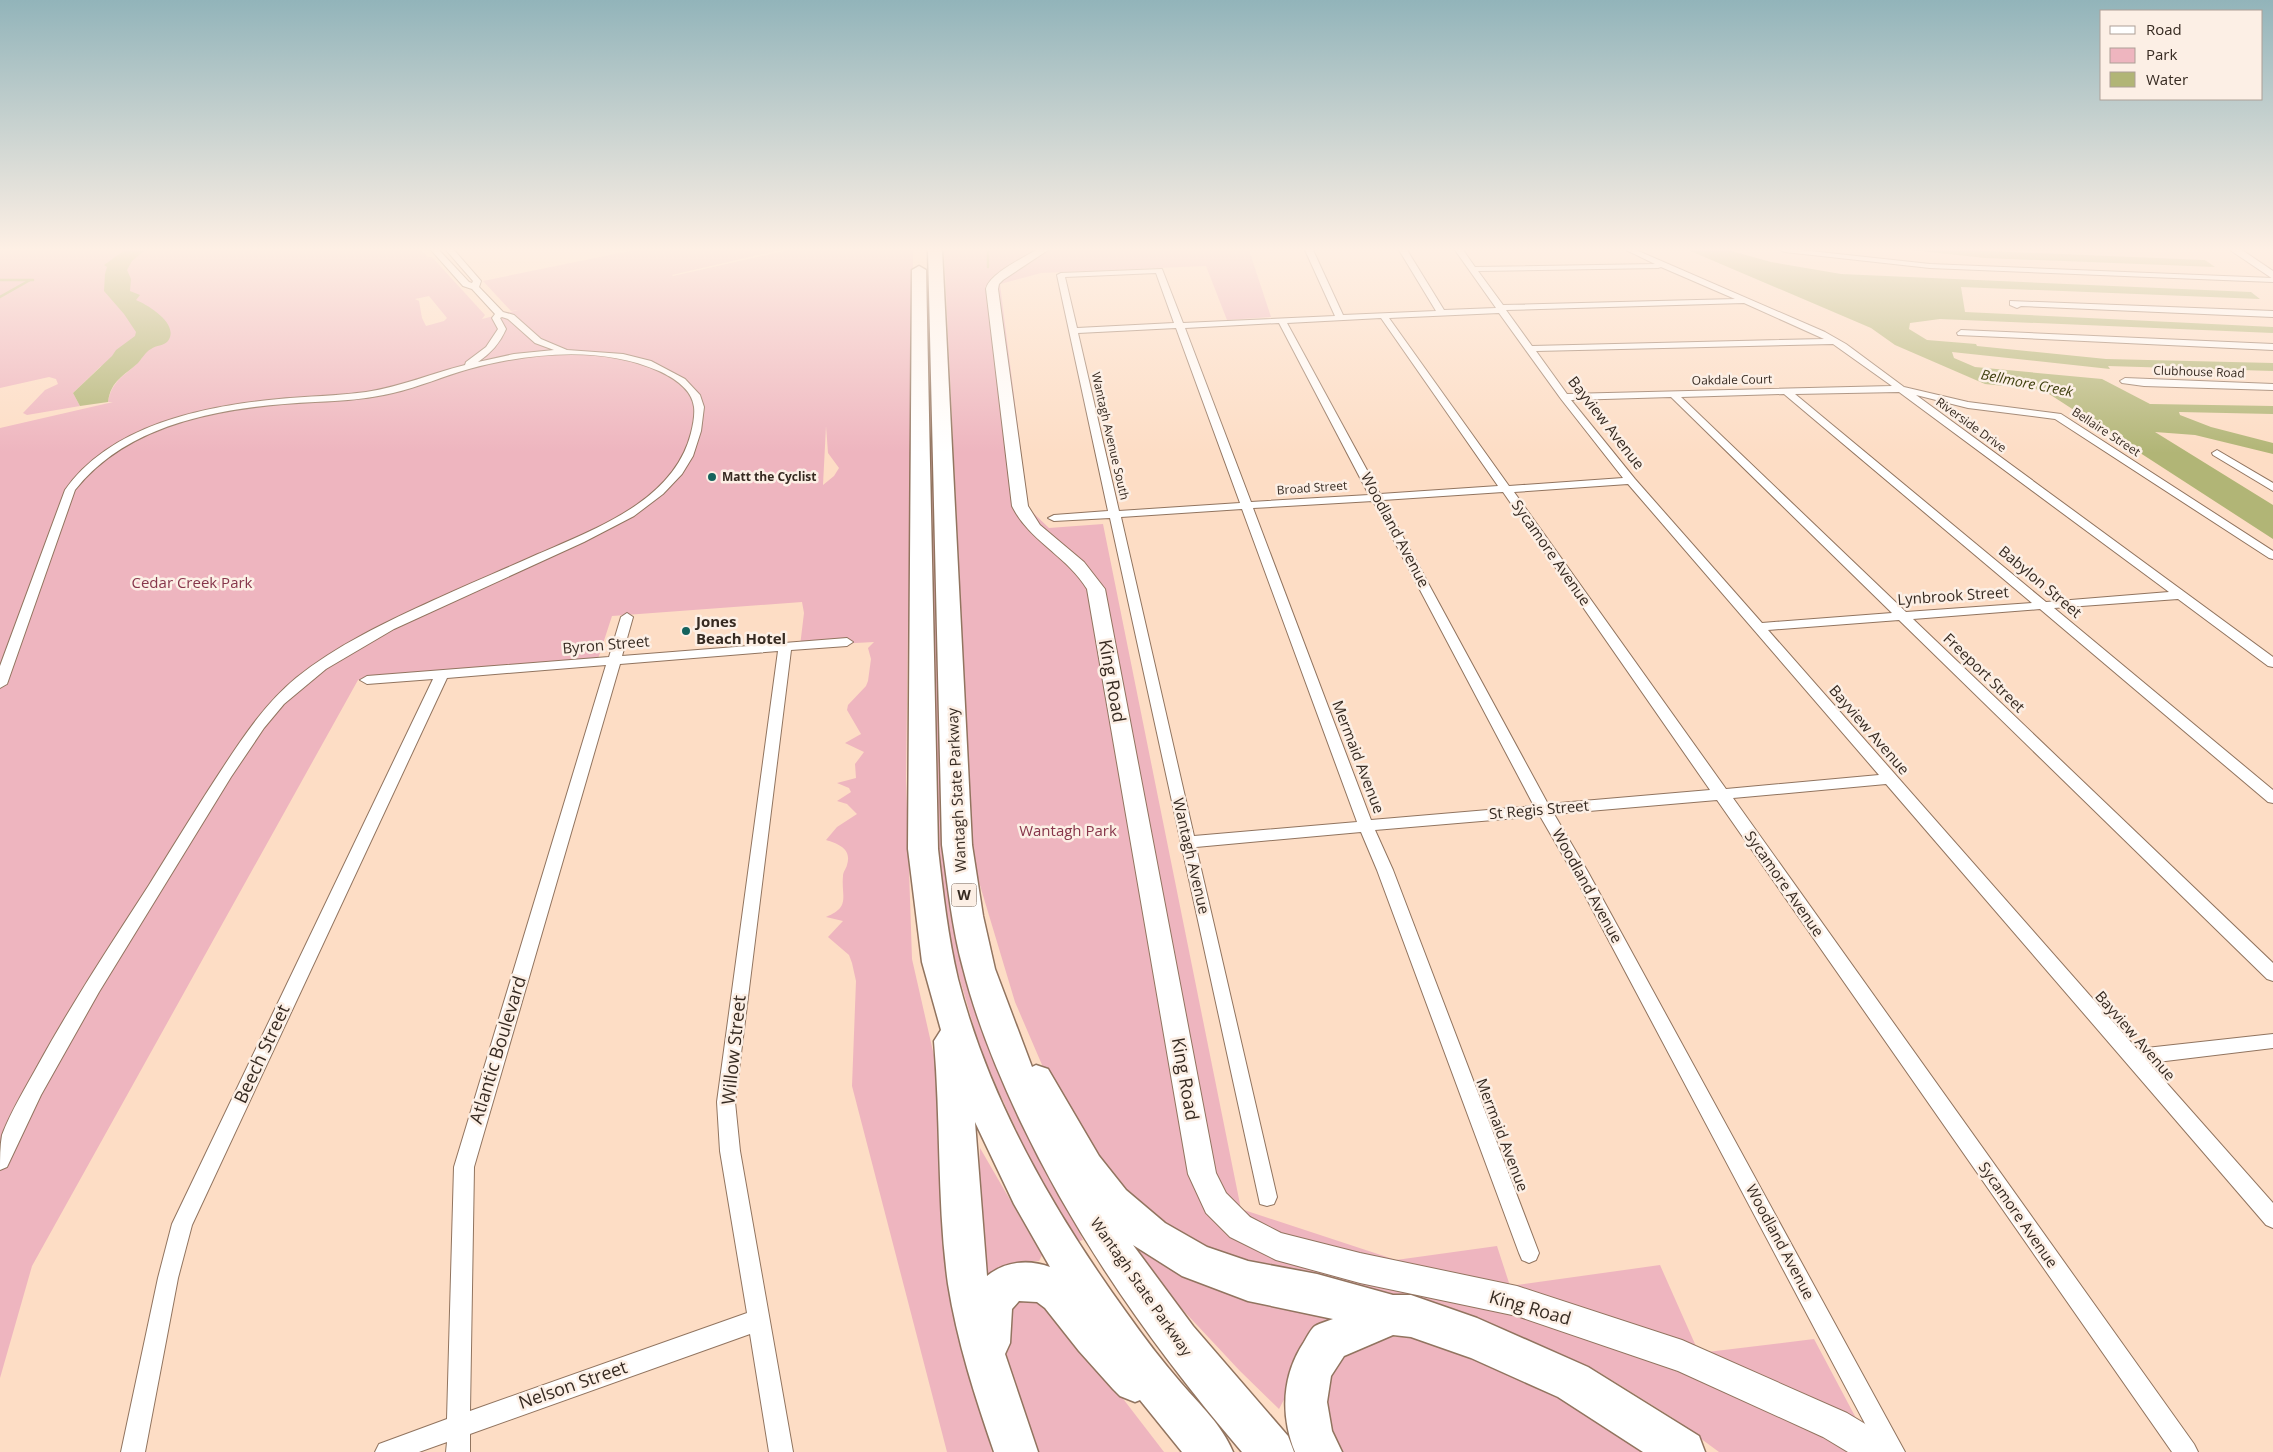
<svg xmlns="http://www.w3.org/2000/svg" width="2273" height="1452" viewBox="0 0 2273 1452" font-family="'Open Sans',sans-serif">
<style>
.green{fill:#eeb5bf;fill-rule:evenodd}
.water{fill:#b1b576}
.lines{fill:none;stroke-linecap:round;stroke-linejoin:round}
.stream{stroke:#b1b576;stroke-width:2.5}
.street-casing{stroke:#91745f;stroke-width:2}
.secondary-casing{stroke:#91745f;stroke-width:2}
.highway-casing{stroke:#91745f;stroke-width:3}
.street{fill:#fff;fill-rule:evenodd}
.secondary{fill:#fff;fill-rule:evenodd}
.highway{fill:#fff;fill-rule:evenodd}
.poi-dot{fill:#14625d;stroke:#fcefe5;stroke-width:2}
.labels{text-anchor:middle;stroke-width:5;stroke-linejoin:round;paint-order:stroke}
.far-street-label{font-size:12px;fill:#362a21;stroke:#fcefe5}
.far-poi-label{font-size:12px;font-weight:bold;fill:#362a21;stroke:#fcefe5;text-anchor:start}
.far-water-label{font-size:14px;font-style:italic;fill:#3e3f0e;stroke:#fcefe5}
.shield{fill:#fcefe5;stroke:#71655c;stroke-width:1}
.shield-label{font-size:14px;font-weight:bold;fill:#362a21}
.street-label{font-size:15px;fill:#362a21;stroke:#fcefe5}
.park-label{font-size:15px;fill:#86354a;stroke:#fcefe5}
.poi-label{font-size:15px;font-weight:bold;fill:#362a21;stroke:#fcefe5;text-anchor:start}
.near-street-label{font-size:18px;fill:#362a21;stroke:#fcefe5}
</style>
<rect width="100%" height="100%" fill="#fdddc5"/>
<!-- green -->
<g class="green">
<path d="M 0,250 L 421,250 L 428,257 L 432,257 L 485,315 L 482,319 L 518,310 L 511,311 L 483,281 L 634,250 L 780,250 L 672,275 L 673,276 L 788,250 L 913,250 L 912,611 L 908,624 L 906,780 L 912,959 L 940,1082 L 951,1186 L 947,1282 L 992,1452 L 947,1452 L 852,1086 L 856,981 L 852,963 L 849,955 L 828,937 L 843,921 L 826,917 C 851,907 841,897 843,876 C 843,872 846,869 847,865 C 852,849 839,844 826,840 L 837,827 L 857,814 L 847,804 L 837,801 L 851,792 L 849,788 L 837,783 L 856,778 L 855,764 L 864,752 L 845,743 L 861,734 L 847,710 L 848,705 L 866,686 L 868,681 L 871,659 L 868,648 L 874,642 L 800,646 L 804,613 L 802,602 L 612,616 L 597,662 L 358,680 L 32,1266 L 0,1378 L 0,428 L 113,402 L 108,402 C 112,378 129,374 142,358 L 101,366 L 73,393 L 80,406 L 27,415 L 23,413 L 45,390 L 58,384 L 56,379 L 49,377 L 0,388 ZM 429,296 L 447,318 L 444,321 L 426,326 L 422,318 L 419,301 L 415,299 ZM 826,426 L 828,453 L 839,468 L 834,476 L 823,485 Z"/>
<path d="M 927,250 L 930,250 L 944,776 L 1026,1131 L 1083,1240 L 1076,1242 L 1042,1186 L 982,1055 L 951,949 L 939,855 Z"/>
<path d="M 944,250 L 1249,250 L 1271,317 L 1227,320 L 1206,266 L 1041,273 L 1000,284 L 1028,508 L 1049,528 L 1103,524 L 1241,1209 L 1396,1260 L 1497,1246 L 1510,1286 L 1660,1265 L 1699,1353 L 1814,1339 L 1874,1452 L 1719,1452 L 1673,1418 L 1594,1369 L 1519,1337 L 1451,1314 L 1222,1262 L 1111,1191 L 1055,1095 L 1015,1002 L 976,872 L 972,842 Z"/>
<path d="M 980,1148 L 1042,1255 L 1039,1261 L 1028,1261 L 980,1279 L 976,1240 Z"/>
<path d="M 1113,1216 L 1356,1315 L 1288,1392 L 1279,1409 L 1240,1371 L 1165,1291 Z"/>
<path d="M 1041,1292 L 1164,1452 L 1035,1452 L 998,1335 L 1009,1298 Z"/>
<path d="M 1376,1337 L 1413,1337 L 1480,1355 L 1658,1452 L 1331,1452 L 1320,1383 L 1333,1357 Z"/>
</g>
<!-- water -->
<g class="water">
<path d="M 125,250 L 145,250 L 132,261 L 127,270 L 131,279 L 130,291 L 140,295 L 136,300 C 148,305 180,324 168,341 C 164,346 156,345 151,349 C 145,352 142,359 138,363 C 124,376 111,380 108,402 L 80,406 L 73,393 L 112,356 L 116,350 L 135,336 L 136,332 L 124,314 L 104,291 L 105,274 L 107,267 L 104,265 Z"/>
<path d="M 1688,250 L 1728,250 L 1771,262 L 1841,274 L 2251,292 L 2260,299 L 1961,287 L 1965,312 L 2273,327 L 2273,333 L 1940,319 L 1910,323 L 1909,329 L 1927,340 L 1976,344 L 1977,346 L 2106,359 L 2273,363 L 2273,371 L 2108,366 L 2110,369 L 1952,352 L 1954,358 L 1975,367 L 2102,379 L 2150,404 L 2273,406 L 2273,414 L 2179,412 L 2180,415 L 2211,427 L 2273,443 L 2273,454 L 2195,435 L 2155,432 L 2273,505 L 2273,539 L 2043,390 L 1985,384 L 1895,345 L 1871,328 Z"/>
<path d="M 1911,250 L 1965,250 L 2205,260 L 2215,267 L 1985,258 Z"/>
</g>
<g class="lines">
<!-- stream -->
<g class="stream">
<path d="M 988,250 L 988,267"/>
<path d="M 0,280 L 33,280"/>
<path d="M 0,297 L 30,280"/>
</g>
<defs>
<g id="street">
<path d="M 431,250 L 439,250 L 469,282 L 472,283 L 473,281 L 446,250 L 454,250 L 481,281 L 479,287 L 503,312 L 514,315 L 541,339 L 567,350 L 623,354 L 651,361 L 685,379 L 700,395 L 704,407 L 701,431 L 693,456 L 682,474 L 663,494 L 634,516 L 584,542 L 394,629 L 326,669 L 284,704 L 264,728 L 231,777 L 99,992 L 41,1095 L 7,1167 L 0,1170 C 0,1158 0,1146 2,1135 C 11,1111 26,1087 38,1065 C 72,1003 111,944 149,885 C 174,845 198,805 224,766 C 245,734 266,703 296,678 C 337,645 386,622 434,600 C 468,584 503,570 538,554 C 595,529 674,501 691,433 C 693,425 695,415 694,407 C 692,389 674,378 659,371 C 600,345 529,353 469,369 C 444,376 419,387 393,393 C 368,399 341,401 315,402 C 231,406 130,420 75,490 L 7,684 L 0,688 L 0,666 L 65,490 C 111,425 203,406 279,399 C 308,396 337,396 366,392 C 401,387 432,373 465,365 L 466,362 L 486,347 L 498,329 L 492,318 L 495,314 L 472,289 L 463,286 ZM 502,317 L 508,319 L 535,343 L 554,350 L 514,354 L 478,362 C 491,353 500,343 506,329 L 500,318 Z"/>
<path d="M 1305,250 L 1313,250 L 1343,315 L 1436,311 L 1399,250 L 1407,250 L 1444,310 L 1496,308 L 1455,250 L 1463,250 L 1475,267 L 1655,264 L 1626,250 L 1636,250 L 1825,332 L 1846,344 L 1904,387 L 1968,402 L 2061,414 L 2273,551 L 2273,559 L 2269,558 L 2055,419 L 1968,408 L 1916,395 L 2273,657 L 2273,667 L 2268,666 L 2178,599 L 2054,608 L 2273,790 L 2273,803 L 2268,802 L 2040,609 L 1913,619 L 2273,963 L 2273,981 L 2267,979 L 1899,620 L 1768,630 L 2137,1049 L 2273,1034 L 2273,1048 L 2149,1063 L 2273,1203 L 2273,1228 L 2266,1225 L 1886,784 L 1733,798 L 2194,1444 L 2198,1452 L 2172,1452 L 1717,800 L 1554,814 L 1588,872 L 1905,1452 L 1880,1452 L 1573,873 L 1540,816 L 1375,830 L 1393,870 L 1539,1253 L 1536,1260 L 1529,1263 L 1522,1260 L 1519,1253 L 1377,870 L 1361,832 L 1196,847 L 1277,1197 L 1274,1204 L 1267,1206 L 1260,1204 L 1110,518 L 1054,521 L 1048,518 L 1054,515 L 1108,511 L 1057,275 L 1061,273 L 1162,269 L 1183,323 L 1335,316 ZM 1661,267 L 1735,299 L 1503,305 L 1478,271 L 1658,268 ZM 1156,273 L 1174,323 L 1077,328 L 1065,277 ZM 1744,303 L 1824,339 L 1532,346 L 1506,310 ZM 1499,313 L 1561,399 L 1623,478 L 1509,486 L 1389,318 ZM 1381,318 L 1498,486 L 1380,494 L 1287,323 ZM 1279,323 L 1369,495 L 1251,502 L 1185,328 ZM 1176,328 L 1240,503 L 1119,511 L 1078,333 ZM 1833,344 L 1892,386 L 1567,394 L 1536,351 ZM 1899,392 L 2169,592 L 2046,602 L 1795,394 ZM 1784,394 L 2032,603 L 1906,612 L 1681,397 ZM 1671,397 L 1892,613 L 1762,623 L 1635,479 L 1571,400 ZM 1628,484 L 1879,775 L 1726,789 L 1514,492 ZM 1503,492 L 1710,790 L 1548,804 L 1383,500 ZM 1373,501 L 1534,806 L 1371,820 L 1253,508 ZM 1242,509 L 1357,822 L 1194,836 L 1121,517 Z"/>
<path d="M 1781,250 L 1801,250 L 1930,264 L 2273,278 L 2273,282 L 1930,268 L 1785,252 Z"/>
<path d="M 2010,301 L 2273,311 L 2273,317 L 2021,306 L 2017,308 L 2010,305 Z"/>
<path d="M 1961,330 L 2273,344 L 2273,350 L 1958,335 L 1957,333 Z"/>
<path d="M 2125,378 L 2273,384 L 2273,390 L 2144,386 L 2122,383 L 2120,381 Z"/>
<path d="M 2217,450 L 2273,483 L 2273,491 L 2213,455 L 2212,453 Z"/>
<path d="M 627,613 L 633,617 L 622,656 L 847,638 L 853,642 L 847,646 L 791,650 L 735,1102 L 740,1151 L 793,1452 L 769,1452 L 750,1334 L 470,1434 L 470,1452 L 446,1452 L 447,1442 L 419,1452 L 375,1452 L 379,1444 L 447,1419 L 454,1167 L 606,665 L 447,678 L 192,1225 L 178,1278 L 145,1452 L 121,1452 L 158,1278 L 172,1224 L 433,679 L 367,684 L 360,680 L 367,676 L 609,657 L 621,617 ZM 778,651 L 717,1102 L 720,1151 L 747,1313 L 470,1411 L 474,1167 L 620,664 Z"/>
</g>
<g id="secondary">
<path d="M 1036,250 L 1048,250 L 1003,280 L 999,284 L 998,289 L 1028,506 L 1040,525 L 1084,562 L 1105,589 L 1216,1173 L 1226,1193 L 1250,1217 L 1281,1233 L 1360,1253 L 1517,1286 L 1682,1340 L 1847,1413 L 1892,1440 L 1897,1452 L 1848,1452 L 1823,1437 L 1678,1371 L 1517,1316 L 1360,1283 L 1276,1260 L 1230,1237 L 1206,1213 L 1188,1174 L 1087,589 C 1067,556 1029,541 1012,506 L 986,289 C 989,274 1023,258 1036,250 Z"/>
<path d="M 2230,250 L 2242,250 L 2273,271 L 2273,279 Z"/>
</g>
<g id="highway">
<path d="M 928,250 L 942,250 L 972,845 L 983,916 L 995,969 L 1032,1067 L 1036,1065 L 1048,1069 L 1099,1156 L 1126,1190 L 1165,1223 L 1207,1247 L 1248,1261 L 1317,1274 L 1393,1295 L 1411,1295 L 1477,1318 L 1588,1367 L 1699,1436 L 1705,1452 L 1643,1452 L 1558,1397 L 1471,1358 L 1411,1337 L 1393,1335 L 1344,1356 L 1331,1376 L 1327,1402 L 1332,1431 L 1342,1452 L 1295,1452 C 1280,1415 1282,1375 1304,1342 C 1307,1337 1311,1329 1315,1326 C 1320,1323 1328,1321 1333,1319 L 1248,1301 L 1182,1276 L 1133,1245 L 1193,1326 L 1288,1436 L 1294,1452 L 1242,1452 C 1155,1350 1078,1242 1020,1120 C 997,1071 976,1020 963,968 C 952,928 948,886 942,845 Z"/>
<path d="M 919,266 L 926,270 L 938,849 C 943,893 948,937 958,979 C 989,1100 1054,1212 1126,1312 C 1143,1336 1161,1360 1181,1383 C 1200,1405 1222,1425 1233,1452 L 1182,1452 L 1140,1400 L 1135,1402 L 1120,1396 L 1113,1389 L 1079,1351 L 1045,1308 L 1037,1302 L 1019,1301 L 1012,1309 L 1010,1343 L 1005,1354 L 1038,1452 L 994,1452 C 975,1397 957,1341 948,1284 C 937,1205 941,1121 934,1041 L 941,1030 L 922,962 L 908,849 L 912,270 ZM 975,1122 L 1014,1204 L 1050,1267 C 1029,1259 1005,1261 987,1276 Z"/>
</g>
</defs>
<!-- street casing -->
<use href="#street" class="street-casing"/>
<!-- secondary casing -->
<use href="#secondary" class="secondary-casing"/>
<!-- highway casing -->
<use href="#highway" class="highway-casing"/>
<!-- street -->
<use href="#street" class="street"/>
<!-- secondary -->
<use href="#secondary" class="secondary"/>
<!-- highway -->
<use href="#highway" class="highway"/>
</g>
<!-- sky -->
<linearGradient id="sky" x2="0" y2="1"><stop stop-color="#92b4ba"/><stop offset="0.55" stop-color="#fef0e5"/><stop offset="1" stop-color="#fef0e5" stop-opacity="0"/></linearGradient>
<rect width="2273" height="453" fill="url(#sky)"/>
<!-- markers -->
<g class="poi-dot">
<circle cx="712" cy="477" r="5"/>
<circle cx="686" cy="631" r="5"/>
</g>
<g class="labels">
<!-- far-street labels -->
<g class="far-street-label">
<text transform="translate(2199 372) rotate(2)" y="4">Clubhouse Road</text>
<text transform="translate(1732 380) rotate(-1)" y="4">Oakdale Court</text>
<text transform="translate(1971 425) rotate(36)" y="4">Riverside Drive</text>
<text transform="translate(2106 432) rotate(33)" y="4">Bellaire Street</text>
<text transform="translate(1110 436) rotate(77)" y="4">Wantagh Avenue South</text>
<text transform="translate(1312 488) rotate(-4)" y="4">Broad Street</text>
</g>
<!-- far-poi labels -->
<g class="far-poi-label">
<text x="722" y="481">Matt the Cyclist</text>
</g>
<!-- far-water labels -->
<g class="far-water-label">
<text transform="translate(2027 383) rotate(11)" y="5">Bellmore Creek</text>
</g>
<!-- shield labels -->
<rect class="shield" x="951.5" y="883.5" width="25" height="23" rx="4"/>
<g class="shield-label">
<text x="964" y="900">W</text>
</g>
<!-- street labels -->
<g class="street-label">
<text transform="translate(1606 423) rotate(52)" y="5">Bayview Avenue</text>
<text transform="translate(1395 530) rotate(62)" y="5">Woodland Avenue</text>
<text transform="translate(1551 553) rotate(55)" y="5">Sycamore Avenue</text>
<text transform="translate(2040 582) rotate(40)" y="5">Babylon Street</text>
<text transform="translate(1953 596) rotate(-4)" y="5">Lynbrook Street</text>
<text transform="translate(606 645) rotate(-5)" y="5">Byron Street</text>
<text transform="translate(1984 673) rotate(44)" y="5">Freeport Street</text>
<text transform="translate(1869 730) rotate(49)" y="5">Bayview Avenue</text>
<text transform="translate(1358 757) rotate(69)" y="5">Mermaid Avenue</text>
<text transform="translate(957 790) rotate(-93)" y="5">Wantagh State Parkway</text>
<text transform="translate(1539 810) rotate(-5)" y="5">St Regis Street</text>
<text transform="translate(1191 856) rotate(77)" y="5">Wantagh Avenue</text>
<text transform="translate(1784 884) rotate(55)" y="5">Sycamore Avenue</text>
<text transform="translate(1587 886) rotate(61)" y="5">Woodland Avenue</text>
<text transform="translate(2135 1036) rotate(49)" y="5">Bayview Avenue</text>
<text transform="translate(1502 1135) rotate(69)" y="5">Mermaid Avenue</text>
<text transform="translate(2018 1215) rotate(55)" y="5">Sycamore Avenue</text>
<text transform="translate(1780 1242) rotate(62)" y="5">Woodland Avenue</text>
<text transform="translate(1141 1287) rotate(55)" y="5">Wantagh State Parkway</text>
</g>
<!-- park labels -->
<g class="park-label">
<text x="192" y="588">Cedar Creek Park</text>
<text x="1068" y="836">Wantagh Park</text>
</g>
<!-- poi labels -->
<g class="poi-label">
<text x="696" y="627">Jones<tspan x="696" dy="17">Beach Hotel</tspan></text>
</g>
<!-- near-street labels -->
<g class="near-street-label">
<text transform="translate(1112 681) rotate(80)" y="6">King Road</text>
<text transform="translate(498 1050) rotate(-73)" y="6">Atlantic Boulevard</text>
<text transform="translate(734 1050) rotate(-84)" y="6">Willow Street</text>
<text transform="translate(262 1054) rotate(-65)" y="6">Beech Street</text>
<text transform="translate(1185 1079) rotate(80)" y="6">King Road</text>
<text transform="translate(1530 1308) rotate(16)" y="6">King Road</text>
<text transform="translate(573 1385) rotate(-19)" y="6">Nelson Street</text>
</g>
</g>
<!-- legend -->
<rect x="2100" y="10" width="162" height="90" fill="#fcefe5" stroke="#ada097"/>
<rect x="2110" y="26" width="25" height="8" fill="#ffffff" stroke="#ada097"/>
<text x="2146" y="35" font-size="15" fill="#362a21">Road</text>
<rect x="2110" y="48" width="25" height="15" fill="#eeb5bf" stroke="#ada097"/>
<text x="2146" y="60" font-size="15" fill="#362a21">Park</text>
<rect x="2110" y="72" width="25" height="15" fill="#b1b576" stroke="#ada097"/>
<text x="2146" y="85" font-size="15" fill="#362a21">Water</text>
</svg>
